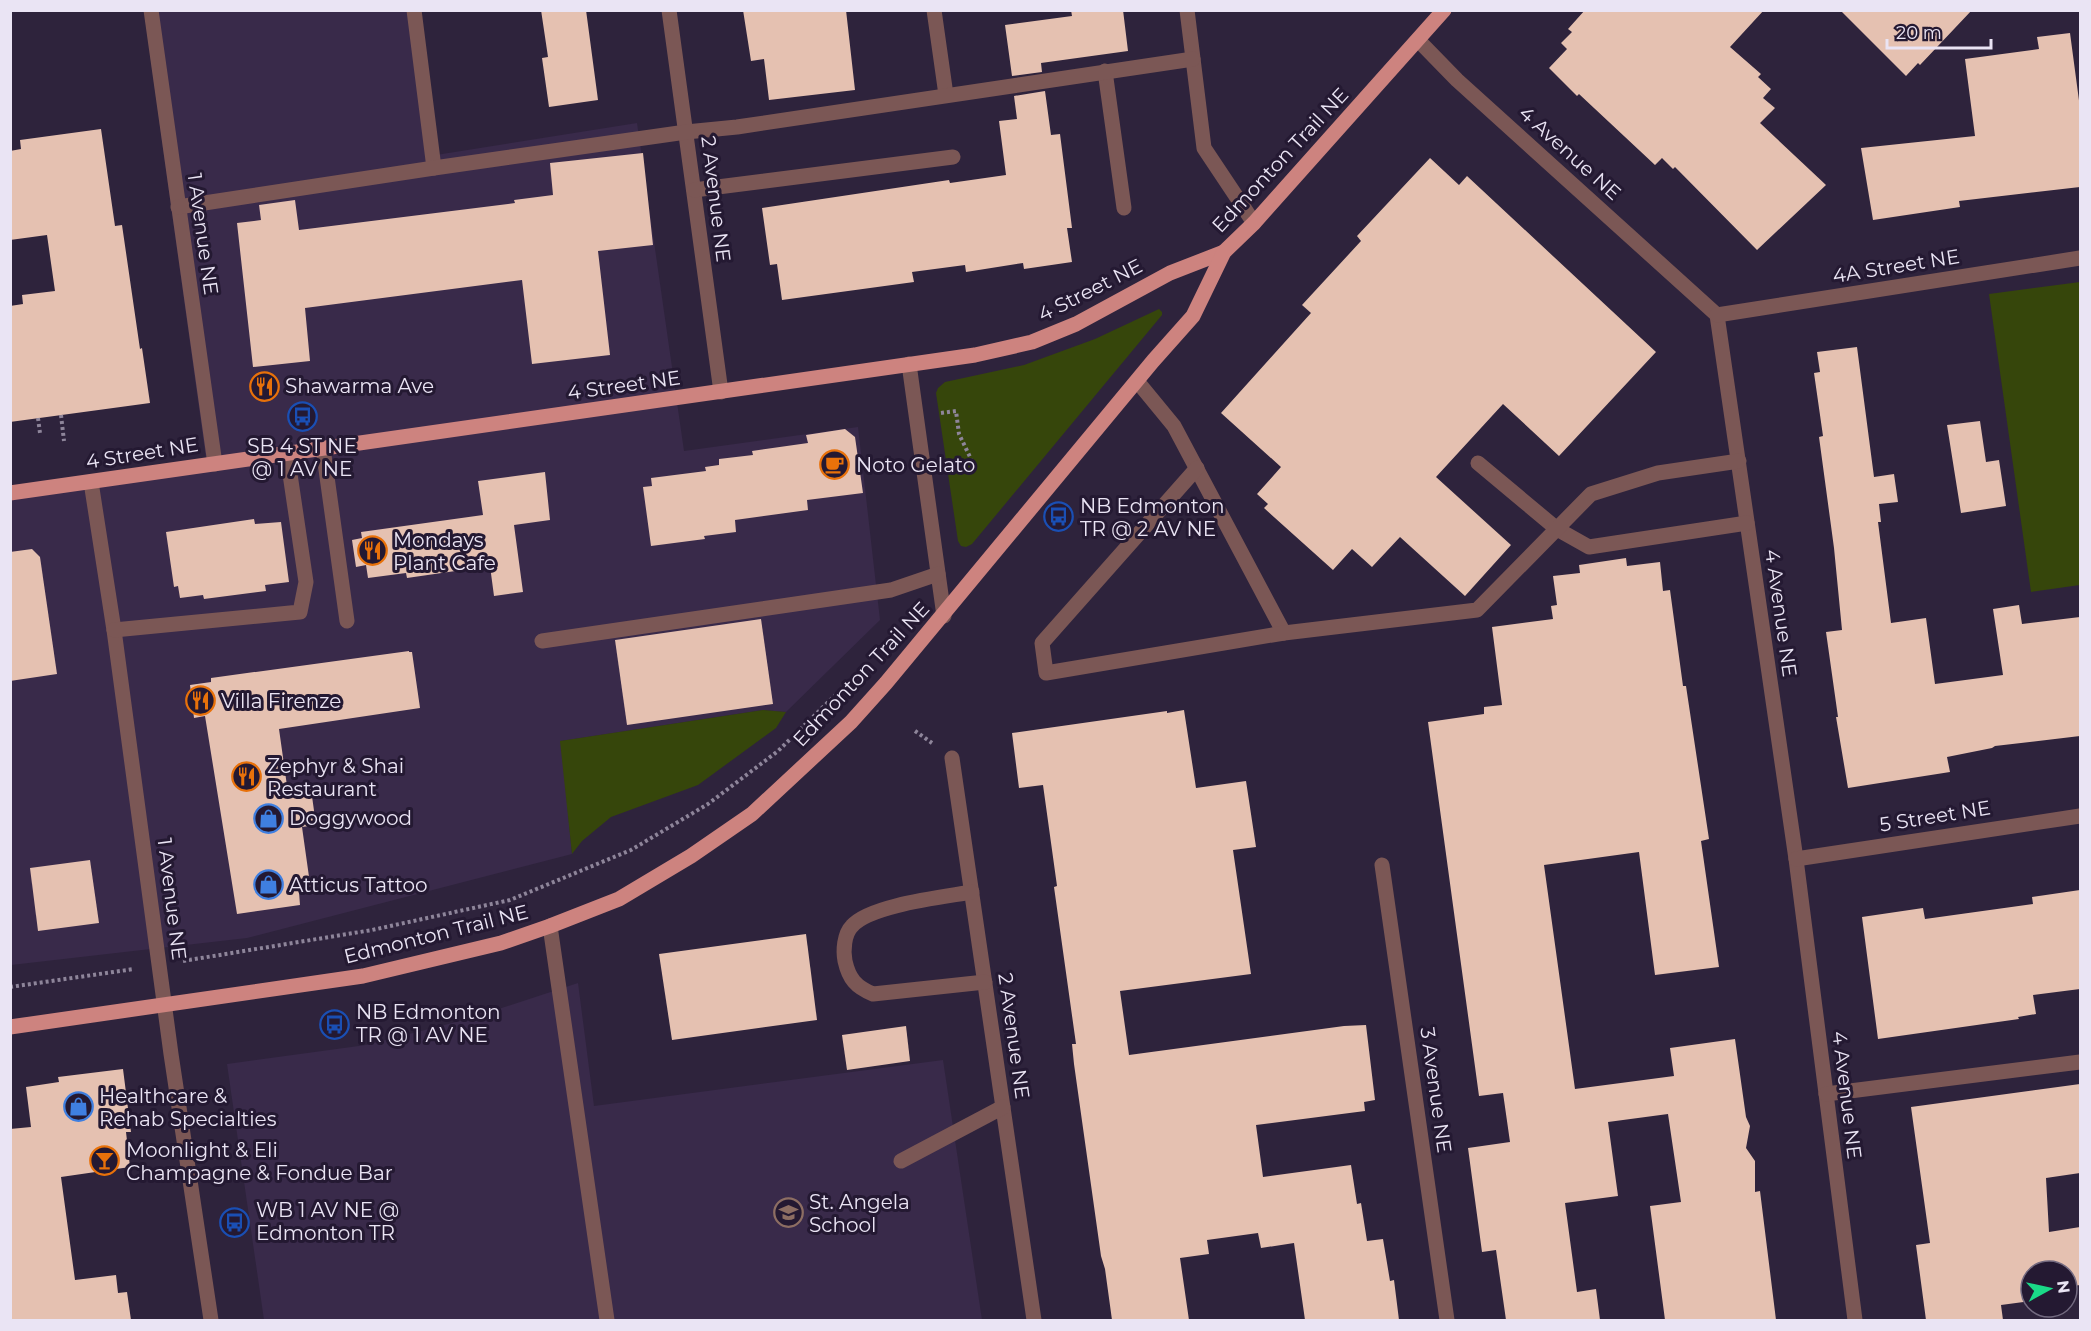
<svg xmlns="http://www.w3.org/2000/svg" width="2091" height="1331" viewBox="0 0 2091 1331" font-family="Montserrat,sans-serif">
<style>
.built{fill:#392a4a}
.green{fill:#36460b}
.building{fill:#e5c1b1}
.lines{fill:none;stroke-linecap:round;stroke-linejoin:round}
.path{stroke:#8e859a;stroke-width:4;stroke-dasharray:3 3;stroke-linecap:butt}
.minor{stroke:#7b5755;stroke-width:15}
.major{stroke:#cd837f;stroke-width:15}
.labels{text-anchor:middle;stroke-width:6;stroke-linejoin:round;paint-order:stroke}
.street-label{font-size:20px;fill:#eae4f4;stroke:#241932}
.poi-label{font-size:20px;fill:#eae4f4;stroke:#241932;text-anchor:start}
</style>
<rect width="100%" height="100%" fill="#2e233c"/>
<!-- built -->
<g class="built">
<path d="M 144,11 L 417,11 L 436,155 L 637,123 L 684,451 L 858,427 L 880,620 L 786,712 L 763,710 L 561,741 L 572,854 L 247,938 L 11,965 L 10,487 L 206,459 Z"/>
<path d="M 578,983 L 594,1106 L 943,1060 L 982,1320 L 264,1320 L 227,1064 L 366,1045 L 468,1019 Z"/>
</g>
<!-- green -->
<g class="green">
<path d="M 2080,282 L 2080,585 L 2031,592 L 1989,294 Z"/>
<path d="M 1159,309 L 1162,312 L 1162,315 L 972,544 L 966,547 L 961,546 L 958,541 L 936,393 L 938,388 L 945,382 L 1024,365 L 1095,339 Z"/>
<path d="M 763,710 L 786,712 L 776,728 L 698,785 L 611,817 L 582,841 L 572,854 L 560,741 Z"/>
</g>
<!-- building -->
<g class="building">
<path d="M 541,10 L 586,10 L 598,100 L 549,107 L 542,58 L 548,57 Z"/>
<path d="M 743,10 L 846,10 L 855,90 L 769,100 L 764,59 L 751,61 Z"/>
<path d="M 1071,10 L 1123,10 L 1128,51 L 1041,63 L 1042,72 L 1012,76 L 1005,25 L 1072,16 Z"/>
<path d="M 1585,10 L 1764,10 L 1730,47 L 1761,74 L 1758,77 L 1771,89 L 1763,98 L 1775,108 L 1760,123 L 1826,185 L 1757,250 L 1675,167 L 1673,169 L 1662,158 L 1655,165 L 1579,94 L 1577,96 L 1549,68 L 1567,49 L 1561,43 L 1572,32 L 1568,29 Z"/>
<path d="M 1840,10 L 1972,10 L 1920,65 L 1918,63 L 1906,76 Z"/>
<path d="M 2070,33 L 2080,108 L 2080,187 L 1959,201 L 1960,207 L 1873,220 L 1861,148 L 1975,136 L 1965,59 L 2039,49 L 2037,37 Z"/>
<path d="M 1045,91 L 1051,135 L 1060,134 L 1072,228 L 1067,228 L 1072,262 L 1024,269 L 1023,263 L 966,272 L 965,265 L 912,272 L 914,282 L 782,300 L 777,264 L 770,265 L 762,208 L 949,180 L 950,183 L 1006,175 L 999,121 L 1017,119 L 1014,96 Z"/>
<path d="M 101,129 L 115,226 L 122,225 L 140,349 L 142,348 L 150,403 L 10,422 L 10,306 L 23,304 L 22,295 L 55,291 L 47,235 L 10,240 L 10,151 L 21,149 L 20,140 Z"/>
<path d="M 643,153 L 653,245 L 598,251 L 610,355 L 532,364 L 522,280 L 305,308 L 310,361 L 253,367 L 237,223 L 261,220 L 259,205 L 295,200 L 299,230 L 515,203 L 514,200 L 553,195 L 550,163 Z"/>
<path d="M 1430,158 L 1459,185 L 1467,176 L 1656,352 L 1559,456 L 1503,404 L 1436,477 L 1511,545 L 1465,596 L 1400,537 L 1372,567 L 1352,549 L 1333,570 L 1264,508 L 1268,504 L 1257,494 L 1281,467 L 1221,413 L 1311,313 L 1302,305 L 1361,241 L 1357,236 Z"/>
<path d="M 1857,347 L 1874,477 L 1894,474 L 1898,502 L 1879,504 L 1881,522 L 1878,522 L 1891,623 L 1926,618 L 1935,684 L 2003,675 L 1993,609 L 2019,605 L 2022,624 L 2080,617 L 2080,736 L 1995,746 L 1992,748 L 1947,757 L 1950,772 L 1848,788 L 1836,717 L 1838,717 L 1826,632 L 1842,630 L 1834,548 L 1819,437 L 1823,436 L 1814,373 L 1820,372 L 1817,352 Z"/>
<path d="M 1980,421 L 1986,462 L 1999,460 L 2006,506 L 1961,513 L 1947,425 Z"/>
<path d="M 845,429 L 855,437 L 863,493 L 807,500 L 808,510 L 735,520 L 736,532 L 704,536 L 705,539 L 651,546 L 643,487 L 652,486 L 651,478 L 706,471 L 705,467 L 719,465 L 719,459 L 753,455 L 752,451 L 808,443 L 806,435 Z"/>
<path d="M 545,472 L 550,520 L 514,525 L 523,592 L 494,596 L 490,566 L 407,578 L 406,573 L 368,578 L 366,565 L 356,567 L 352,540 L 362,538 L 361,532 L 483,515 L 478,481 Z"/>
<path d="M 254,519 L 255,524 L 281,522 L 289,582 L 265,585 L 266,591 L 204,599 L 203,595 L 180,598 L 178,586 L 174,587 L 166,532 Z"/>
<path d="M 32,549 L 40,557 L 57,674 L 10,681 L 10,552 Z"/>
<path d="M 1626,558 L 1627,566 L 1660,562 L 1663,591 L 1670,590 L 1683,686 L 1686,686 L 1709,839 L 1701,841 L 1719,967 L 1655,975 L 1639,852 L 1544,865 L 1575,1089 L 1674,1076 L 1670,1048 L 1735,1039 L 1746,1117 L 1750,1126 L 1746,1148 L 1755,1161 L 1755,1192 L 1760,1191 L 1776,1320 L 1665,1320 L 1650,1206 L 1681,1202 L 1668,1114 L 1608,1122 L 1618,1196 L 1565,1203 L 1577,1292 L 1596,1289 L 1600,1320 L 1506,1320 L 1496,1250 L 1482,1252 L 1468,1148 L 1510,1142 L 1503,1093 L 1479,1096 L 1428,722 L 1484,714 L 1484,707 L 1502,705 L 1492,627 L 1553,619 L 1551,606 L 1557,605 L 1553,576 L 1580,573 L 1579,565 Z"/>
<path d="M 761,619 L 773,704 L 627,725 L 615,640 Z"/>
<path d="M 409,651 L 409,652 L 412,652 L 420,708 L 279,729 L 288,793 L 311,789 L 316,825 L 302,827 L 311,891 L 299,892 L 300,905 L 237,914 L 205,716 L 194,718 L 190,685 L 211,682 L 211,678 Z"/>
<path d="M 1184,710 L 1196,788 L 1246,781 L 1256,847 L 1233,850 L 1251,974 L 1120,991 L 1129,1055 L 1344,1026 L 1366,1025 L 1375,1100 L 1364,1102 L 1365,1111 L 1256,1125 L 1263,1177 L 1351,1165 L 1357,1204 L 1361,1203 L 1367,1241 L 1383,1239 L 1390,1281 L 1394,1280 L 1399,1320 L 1305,1320 L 1294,1243 L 1261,1248 L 1258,1233 L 1207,1240 L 1209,1254 L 1180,1258 L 1189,1320 L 1112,1320 L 1105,1269 L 1101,1256 L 1074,1064 L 1072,1044 L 1076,1044 L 1054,887 L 1057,886 L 1043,785 L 1019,788 L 1012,733 L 1167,711 L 1167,713 Z"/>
<path d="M 90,860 L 99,923 L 38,931 L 30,868 Z"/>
<path d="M 2080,890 L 2080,989 L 2033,995 L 2036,1014 L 2018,1017 L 2019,1019 L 1878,1039 L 1862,917 L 1923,908 L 1925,919 L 2033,904 L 2032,897 Z"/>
<path d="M 806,934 L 817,1020 L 672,1040 L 659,954 Z"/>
<path d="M 906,1026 L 910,1061 L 847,1070 L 842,1035 Z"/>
<path d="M 123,1069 L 131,1132 L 126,1132 L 130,1167 L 61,1177 L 75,1280 L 116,1275 L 118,1293 L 127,1292 L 131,1320 L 10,1320 L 10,1129 L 31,1127 L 26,1087 L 59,1082 L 58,1077 Z"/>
<path d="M 2080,1084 L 2080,1173 L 2046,1178 L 2049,1232 L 2080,1227 L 2080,1285 L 2067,1287 L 2067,1271 L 2031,1271 L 2031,1301 L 2001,1305 L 2003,1320 L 1926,1320 L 1916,1245 L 1930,1243 L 1911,1107 Z"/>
</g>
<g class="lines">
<!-- path -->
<g class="path">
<path d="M 941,413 L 956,411 L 959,434 L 971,459"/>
<path d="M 61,415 L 64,441"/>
<path d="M 38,418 L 40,433"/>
<path d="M 915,731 L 932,743"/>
<path d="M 183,961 L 372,930 L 510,900 L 631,850 L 708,804 L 778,751 L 855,676"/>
<path d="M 10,987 L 134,969"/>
</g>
<!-- minor -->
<g class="minor">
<path d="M 151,10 L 215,464"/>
<path d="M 414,10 L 434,168"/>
<path d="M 669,10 L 721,392"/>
<path d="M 934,10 L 946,95"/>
<path d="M 1187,10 L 1204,148 L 1254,223"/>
<path d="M 1418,40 L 1457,80 L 1717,315 L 1796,859 L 1855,1320"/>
<path d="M 1105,71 L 1124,208"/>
<path d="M 694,190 L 953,157"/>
<path d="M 178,207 L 434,168 L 686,132 L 737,127 L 1193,59"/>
<path d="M 1717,315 L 2080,258"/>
<path d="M 909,364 L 944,616"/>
<path d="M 1137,381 L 1174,426 L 1284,633"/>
<path d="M 323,448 L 347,621"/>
<path d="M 1478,463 L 1557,529 L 1589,547 L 1747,523"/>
<path d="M 1197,468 L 1042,643 L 1046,673 L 1284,633 L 1477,610 L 1591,494 L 1658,473 L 1739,461"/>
<path d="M 91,482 L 114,630 L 171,1054 L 211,1320"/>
<path d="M 114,630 L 300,612 L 306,582 L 287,454"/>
<path d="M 542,641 L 891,590 L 938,574"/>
<path d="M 952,758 L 1034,1320"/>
<path d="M 1796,859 L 2080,816"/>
<path d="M 1382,865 L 1447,1320"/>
<path d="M 972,892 C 944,897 870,905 852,926 C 844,934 843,951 845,961 C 849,979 856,987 873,994 L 985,982"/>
<path d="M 550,926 L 607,1320"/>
<path d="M 1826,1094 L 2080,1062"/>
<path d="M 901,1161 L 1003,1107"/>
</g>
<!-- major -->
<g class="major">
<path d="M 10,493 L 975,355 L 1032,342 L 1076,324 L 1170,273 L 1224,252"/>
<path d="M 10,1027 L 363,976 L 501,943 L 550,926 L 619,899 L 691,856 L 752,814 L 851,722 L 886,683 L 1153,361 L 1193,316 L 1224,252 L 1254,223 L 1444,10"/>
</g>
</g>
<!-- icons -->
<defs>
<symbol id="restaurant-ring" viewBox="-11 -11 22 22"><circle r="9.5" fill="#241932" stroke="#e8710a" stroke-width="1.5"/><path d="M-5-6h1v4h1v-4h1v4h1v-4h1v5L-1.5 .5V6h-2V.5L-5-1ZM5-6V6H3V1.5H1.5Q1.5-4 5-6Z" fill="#e8710a"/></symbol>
<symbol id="bus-ring" viewBox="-11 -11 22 22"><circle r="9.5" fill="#241932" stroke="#1a4fb4" stroke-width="1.5"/><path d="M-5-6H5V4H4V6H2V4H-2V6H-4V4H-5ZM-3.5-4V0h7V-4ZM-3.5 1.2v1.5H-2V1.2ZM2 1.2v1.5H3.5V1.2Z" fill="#1a4fb4"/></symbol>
<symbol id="cafe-ring" viewBox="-11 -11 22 22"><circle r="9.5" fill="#241932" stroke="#e8710a" stroke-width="1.5"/><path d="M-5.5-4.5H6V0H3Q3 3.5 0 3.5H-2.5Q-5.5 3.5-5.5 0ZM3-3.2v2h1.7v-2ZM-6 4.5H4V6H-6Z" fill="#e8710a"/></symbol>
<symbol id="shop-ring" viewBox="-11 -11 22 22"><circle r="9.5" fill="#241932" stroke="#3f7fe0" stroke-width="1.5"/><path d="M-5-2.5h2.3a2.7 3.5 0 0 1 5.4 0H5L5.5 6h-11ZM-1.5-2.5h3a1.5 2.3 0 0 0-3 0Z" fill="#3f7fe0"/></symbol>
<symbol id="bar-ring" viewBox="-11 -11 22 22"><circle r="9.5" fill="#241932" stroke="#e8710a" stroke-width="1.5"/><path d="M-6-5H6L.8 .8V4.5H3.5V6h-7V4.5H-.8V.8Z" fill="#e8710a"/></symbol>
<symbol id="school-ring" viewBox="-11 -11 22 22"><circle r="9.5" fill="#241932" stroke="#8d6e63" stroke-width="1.5"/><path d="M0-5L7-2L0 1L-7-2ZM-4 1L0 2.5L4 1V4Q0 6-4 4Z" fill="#8d6e63"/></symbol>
</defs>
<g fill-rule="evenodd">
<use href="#restaurant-ring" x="248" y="370" width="33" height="33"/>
<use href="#bus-ring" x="286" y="400" width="33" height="33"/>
<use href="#cafe-ring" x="818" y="448" width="33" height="33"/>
<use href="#bus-ring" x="1042" y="500" width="33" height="33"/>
<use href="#restaurant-ring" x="356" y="534" width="33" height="33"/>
<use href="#restaurant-ring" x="184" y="684" width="33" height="33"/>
<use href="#restaurant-ring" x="230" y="760" width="33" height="33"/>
<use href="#shop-ring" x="252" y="802" width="33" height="33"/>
<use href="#shop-ring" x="252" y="868" width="33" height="33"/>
<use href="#bus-ring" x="318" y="1008" width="33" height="33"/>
<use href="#shop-ring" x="62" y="1090" width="33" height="33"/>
<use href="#bar-ring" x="88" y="1144" width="33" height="33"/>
<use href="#school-ring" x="772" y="1196" width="33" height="33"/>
<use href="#bus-ring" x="218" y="1206" width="33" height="33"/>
</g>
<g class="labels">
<!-- street labels -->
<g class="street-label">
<text transform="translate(1570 153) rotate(42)" y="7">4 Avenue NE</text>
<text transform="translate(1280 160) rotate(-47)" y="7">Edmonton Trail NE</text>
<text transform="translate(716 199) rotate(83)" y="7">2 Avenue NE</text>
<text transform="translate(203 234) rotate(82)" y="7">1 Avenue NE</text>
<text transform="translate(1896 266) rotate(-9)" y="7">4A Street NE</text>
<text transform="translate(1090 290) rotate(-27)" y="7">4 Street NE</text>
<text transform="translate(624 385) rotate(-8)" y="7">4 Street NE</text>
<text transform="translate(142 453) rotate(-9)" y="7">4 Street NE</text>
<text transform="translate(1781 613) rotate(82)" y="7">4 Avenue NE</text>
<text transform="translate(861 674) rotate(-47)" y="7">Edmonton Trail NE</text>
<text transform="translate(1935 816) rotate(-9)" y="7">5 Street NE</text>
<text transform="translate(172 899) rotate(83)" y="7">1 Avenue NE</text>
<text transform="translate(436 934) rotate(-14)" y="7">Edmonton Trail NE</text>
<text transform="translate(1014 1036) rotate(82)" y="7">2 Avenue NE</text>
<text transform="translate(1436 1090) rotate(82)" y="7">3 Avenue NE</text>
<text transform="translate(1847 1095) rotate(83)" y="7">4 Avenue NE</text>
</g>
<!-- poi labels -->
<g class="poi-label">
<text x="285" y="393">Shawarma Ave</text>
<text x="302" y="453" text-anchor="middle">SB 4 ST NE<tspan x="302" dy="23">@ 1 AV NE</tspan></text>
<text x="856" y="472">Noto Gelato</text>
<text x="1080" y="513">NB Edmonton<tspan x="1080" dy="23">TR @ 2 AV NE</tspan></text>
<text x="393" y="547">Mondays<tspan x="393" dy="23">Plant Cafe</tspan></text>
<text x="221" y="708">Villa Firenze</text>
<text x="267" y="773">Zephyr &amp; Shai<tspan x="267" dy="23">Restaurant</tspan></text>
<text x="289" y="825">Doggywood</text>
<text x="289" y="892">Atticus Tattoo</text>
<text x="356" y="1019">NB Edmonton<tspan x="356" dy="23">TR @ 1 AV NE</tspan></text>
<text x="99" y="1103">Healthcare &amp;<tspan x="99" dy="23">Rehab Specialties</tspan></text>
<text x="126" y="1157">Moonlight &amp; Eli<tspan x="126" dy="23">Champagne &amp; Fondue Bar</tspan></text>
<text x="809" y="1209">St. Angela<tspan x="809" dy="23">School</tspan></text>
<text x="256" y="1217">WB 1 AV NE @<tspan x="256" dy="23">Edmonton TR</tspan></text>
</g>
</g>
<!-- border -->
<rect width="2091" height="1331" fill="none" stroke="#eae4f4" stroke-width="24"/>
<!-- north arrow -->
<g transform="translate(2049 1289) rotate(82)"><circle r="28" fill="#241932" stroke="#736a80" stroke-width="1.5"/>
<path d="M0-4.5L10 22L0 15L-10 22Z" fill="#1ad988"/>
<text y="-9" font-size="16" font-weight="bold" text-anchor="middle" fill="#eae4f4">N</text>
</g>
<!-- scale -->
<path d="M1887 39v9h104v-9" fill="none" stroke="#eae4f4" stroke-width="3"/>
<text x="1896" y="39" font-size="18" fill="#eae4f4" stroke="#241932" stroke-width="4.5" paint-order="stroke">20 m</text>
</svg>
